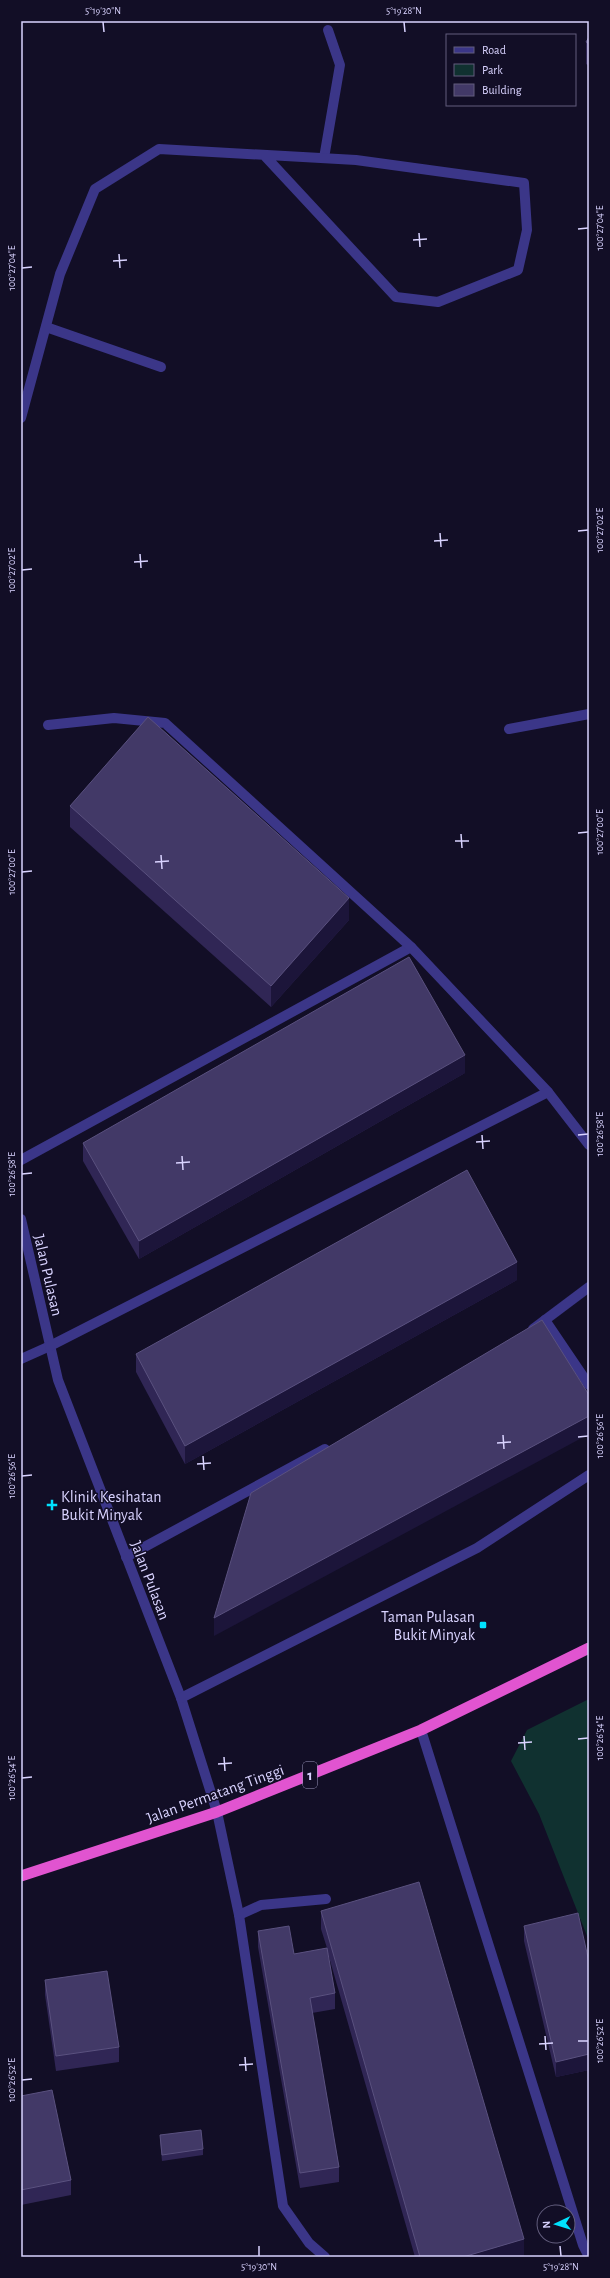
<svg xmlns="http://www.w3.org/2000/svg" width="610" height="2278" viewBox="0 0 610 2278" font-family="'Alegreya Sans',sans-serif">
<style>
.green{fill:#103130}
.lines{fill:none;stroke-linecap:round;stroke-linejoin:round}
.service{stroke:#3b3688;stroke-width:10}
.minor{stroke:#3b3688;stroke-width:10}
.trunk{stroke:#e154d0;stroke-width:11}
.wall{fill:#302655}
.shaded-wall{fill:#1c153a}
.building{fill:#423967;stroke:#5a517f}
.ticks{fill:none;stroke:#d9d3ff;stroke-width:1.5}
.poi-dot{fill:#00e2fe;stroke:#120e26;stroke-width:1.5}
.labels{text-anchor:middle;stroke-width:3;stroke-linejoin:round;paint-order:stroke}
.shield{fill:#120e26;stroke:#9d98be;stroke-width:1}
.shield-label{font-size:15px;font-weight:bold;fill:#d9d3ff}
.street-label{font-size:16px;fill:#d9d3ff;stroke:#120e26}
.poi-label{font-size:16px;fill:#d9d3ff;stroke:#120e26;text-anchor:start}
.neatline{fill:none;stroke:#d9d3ff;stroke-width:1.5}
.ticks-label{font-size:10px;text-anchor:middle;fill:#d9d3ff}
</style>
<rect width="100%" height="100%" fill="#120e26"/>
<!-- green -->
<path class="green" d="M 589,1699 L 589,1941 L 539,1814 L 511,1761 L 527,1730 Z"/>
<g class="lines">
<!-- service -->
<g class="service">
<path d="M 324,158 L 340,65 L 328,30"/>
<path d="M 46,327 L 161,367"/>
<path d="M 21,418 L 60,274 L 95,189 L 159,149 L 356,160 L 524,183 L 527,230 L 518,270 L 438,302 L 396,297 L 264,155"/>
<path d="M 509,729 L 589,714"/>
<path d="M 21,1160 L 411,947"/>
<path d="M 545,1320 L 589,1385"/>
<path d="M 533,1329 L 589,1287"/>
<path d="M 21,1359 L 50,1346"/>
<path d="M 126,1557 L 325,1449"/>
<path d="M 217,1812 L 239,1915 L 283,2206 L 309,2243 L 325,2257"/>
<path d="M 239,1915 L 261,1905 L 326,1899"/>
</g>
<!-- minor -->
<g class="minor">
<path d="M 48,725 L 114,718 L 165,723 L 411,947 L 548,1092 L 589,1145"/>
<path d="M 21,1219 L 58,1380 L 181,1698 L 217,1812"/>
<path d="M 50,1346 L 548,1092"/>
<path d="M 181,1698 L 477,1548 L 589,1475"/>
<path d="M 421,1730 L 583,2245 L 589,2257"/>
</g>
<!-- trunk -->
<path class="trunk" d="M 21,1876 L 217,1812 L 421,1730 L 589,1648"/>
</g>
<!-- wall -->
<g class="wall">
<path d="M 589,37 L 589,66 L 586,64 L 586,42 Z"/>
<path d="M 70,806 L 349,920 L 271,1007 L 70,827 Z"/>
<path d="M 465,1073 L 139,1259 L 83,1161 L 83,1143 Z"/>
<path d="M 517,1280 L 185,1464 L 136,1372 L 136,1354 Z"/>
<path d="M 321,1911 L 524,2257 L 415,2257 L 327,1950 L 335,1993 L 335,2009 L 312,2013 L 339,2167 L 339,2182 L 300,2188 L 258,1947 L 258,1931 L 294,1954 L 327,1948 L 321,1929 Z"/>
<path d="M 524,1926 L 589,1962 L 589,2070 L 556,2077 L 524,1941 Z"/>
<path d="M 45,1980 L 119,2047 L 119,2062 L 56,2071 L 45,1995 Z"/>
<path d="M 21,2096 L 71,2180 L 71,2195 L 21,2205 Z"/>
<path d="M 160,2135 L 203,2149 L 203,2155 L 162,2161 L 160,2141 Z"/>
</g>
<!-- shaded-wall -->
<g class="shaded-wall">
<path d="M 349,898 L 349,920 L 271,1007 L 271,986 Z"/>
<path d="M 465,1055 L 465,1073 L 139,1259 L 139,1241 Z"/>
<path d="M 517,1262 L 517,1280 L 185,1464 L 185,1446 Z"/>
<path d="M 589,1416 L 589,1434 L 214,1636 L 214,1618 Z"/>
<path d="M 589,2054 L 589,2070 L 556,2077 L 556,2062 Z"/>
<path d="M 524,2239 L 524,2257 L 463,2257 Z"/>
</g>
<!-- building -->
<g class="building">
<path d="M 589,37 L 589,44 L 586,42 Z"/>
<path d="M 148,717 L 349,898 L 271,986 L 70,806 Z"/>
<path d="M 409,957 L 465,1055 L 139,1241 L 83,1143 Z"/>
<path d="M 467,1170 L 517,1262 L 185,1446 L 136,1354 Z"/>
<path d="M 542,1320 L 589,1395 L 589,1416 L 214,1618 L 251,1493 Z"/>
<path d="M 419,1882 L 524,2239 L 463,2257 L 420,2257 L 321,1911 Z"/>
<path d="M 578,1913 L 589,1962 L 589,2054 L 556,2062 L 524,1926 Z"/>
<path d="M 289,1926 L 294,1954 L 327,1948 L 335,1993 L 310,1998 L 339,2167 L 300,2173 L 258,1931 Z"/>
<path d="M 107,1971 L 119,2047 L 56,2056 L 45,1980 Z"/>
<path d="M 52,2090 L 71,2180 L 21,2190 L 21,2096 Z"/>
<path d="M 201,2130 L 203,2149 L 162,2155 L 160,2135 Z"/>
</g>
<!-- ticks -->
<path class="ticks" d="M 103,22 L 104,32M 404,22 L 405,32M 578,229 L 588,228M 419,233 L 420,247M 413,240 L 427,239M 119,254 L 120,268M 113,261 L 127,260M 22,268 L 32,267M 578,531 L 588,530M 440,533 L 441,547M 434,541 L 448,540M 140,554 L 141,568M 134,562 L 148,561M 22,570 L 32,569M 578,833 L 588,832M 461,834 L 462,848M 455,841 L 469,841M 161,855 L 162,869M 155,862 L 169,861M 22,872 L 32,871M 482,1135 L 483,1149M 578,1135 L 588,1134M 476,1142 L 490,1141M 182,1156 L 183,1170M 176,1163 L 190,1162M 22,1174 L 32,1173M 503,1435 L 504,1449M 578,1437 L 588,1436M 497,1443 L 511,1442M 203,1456 L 204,1470M 197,1464 L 211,1463M 22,1476 L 32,1475M 524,1736 L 525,1750M 578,1739 L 588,1738M 518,1743 L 532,1742M 224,1757 L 225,1771M 218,1764 L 232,1763M 22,1778 L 32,1777M 545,2036 L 546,2050M 578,2041 L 588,2041M 539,2044 L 553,2043M 245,2057 L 246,2071M 239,2065 L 253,2064M 22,2080 L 32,2079M 259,2246 L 259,2256M 560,2246 L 561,2256"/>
<!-- markers -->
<g class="poi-dot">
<path d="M50 1499h4v4h4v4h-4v4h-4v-4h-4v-4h4z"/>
<rect x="479" y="1621" width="8" height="8" rx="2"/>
</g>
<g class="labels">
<!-- shield labels -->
<rect class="shield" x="303" y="1762" width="14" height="26" rx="3"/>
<g class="shield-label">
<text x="310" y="1780">1</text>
</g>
<!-- street labels -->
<g class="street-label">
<text transform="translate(49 1275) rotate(77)" y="6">Jalan Pulasan</text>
<text transform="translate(151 1580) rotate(69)" y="6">Jalan Pulasan</text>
<text transform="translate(215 1793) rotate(-20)" y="6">Jalan Permatang Tinggi</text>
</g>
<!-- poi labels -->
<g class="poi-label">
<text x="61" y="1502">Klinik Kesihatan<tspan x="61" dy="18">Bukit Minyak</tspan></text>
<text x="475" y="1622" text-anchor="end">Taman Pulasan<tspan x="475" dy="18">Bukit Minyak</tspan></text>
</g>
</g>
<!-- border -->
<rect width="610" height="2278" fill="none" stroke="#120e26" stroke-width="44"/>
<!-- legend -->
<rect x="446" y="34" width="130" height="72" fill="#120e26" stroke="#625d7d"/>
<rect x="454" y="47" width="20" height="6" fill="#3b3688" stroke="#625d7d"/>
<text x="482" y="54" font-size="12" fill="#d9d3ff">Road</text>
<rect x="454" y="64" width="20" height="12" fill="#103130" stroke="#625d7d"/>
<text x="482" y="74" font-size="12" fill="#d9d3ff">Park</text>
<rect x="454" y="84" width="20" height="12" fill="#423967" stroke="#625d7d"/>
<text x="482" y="94" font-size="12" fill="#d9d3ff">Building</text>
<!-- north arrow -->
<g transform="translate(556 2224) rotate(266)"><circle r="19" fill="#120e26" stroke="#625d7d"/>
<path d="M0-3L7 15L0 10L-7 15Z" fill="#00e2fe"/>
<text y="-6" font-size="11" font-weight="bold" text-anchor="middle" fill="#d9d3ff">N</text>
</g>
<rect x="22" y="22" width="566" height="2234" class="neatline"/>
<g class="ticks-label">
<text x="103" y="14">5°19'30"N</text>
<text x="404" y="14">5°19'28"N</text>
<text transform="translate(599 228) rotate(-90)" y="4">100°27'04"E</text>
<text transform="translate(11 268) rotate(-90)" y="4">100°27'04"E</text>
<text transform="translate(599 530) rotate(-90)" y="4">100°27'02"E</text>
<text transform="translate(11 570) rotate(-90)" y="4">100°27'02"E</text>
<text transform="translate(599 832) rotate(-90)" y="4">100°27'00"E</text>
<text transform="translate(11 872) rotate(-90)" y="4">100°27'00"E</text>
<text transform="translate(599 1134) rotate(-90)" y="4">100°26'58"E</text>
<text transform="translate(11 1174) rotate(-90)" y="4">100°26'58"E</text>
<text transform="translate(599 1436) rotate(-90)" y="4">100°26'56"E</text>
<text transform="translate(11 1476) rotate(-90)" y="4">100°26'56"E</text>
<text transform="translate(599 1738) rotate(-90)" y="4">100°26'54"E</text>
<text transform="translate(11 1778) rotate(-90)" y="4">100°26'54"E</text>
<text transform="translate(599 2041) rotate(-90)" y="4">100°26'52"E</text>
<text transform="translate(11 2080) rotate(-90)" y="4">100°26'52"E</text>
<text x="259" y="2270">5°19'30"N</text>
<text x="561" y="2270">5°19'28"N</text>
</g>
</svg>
